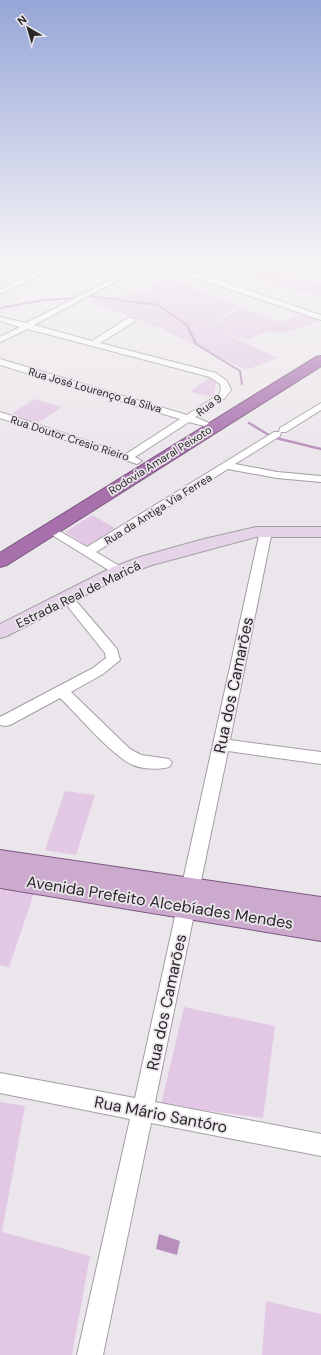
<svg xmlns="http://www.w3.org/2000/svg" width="321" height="1355" viewBox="0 0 321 1355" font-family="'DM Sans',sans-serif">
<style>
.green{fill:#e2c8e4}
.water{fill:#b88fbc}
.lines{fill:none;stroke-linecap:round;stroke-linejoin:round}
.stream-far1{stroke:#b88fbc;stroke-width:2}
.stream{stroke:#b88fbc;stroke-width:2.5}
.street-casing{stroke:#a29ea3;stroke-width:2}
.secondary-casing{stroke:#a29ea3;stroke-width:2}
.primary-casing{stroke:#7c577f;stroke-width:2}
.highway-casing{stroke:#7c577f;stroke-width:2}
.street{fill:#fff;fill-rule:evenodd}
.secondary{fill:#e5d4e7;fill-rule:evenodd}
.primary{fill:#cbaace;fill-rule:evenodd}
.highway{fill:#a871ae;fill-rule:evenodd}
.labels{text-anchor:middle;stroke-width:3.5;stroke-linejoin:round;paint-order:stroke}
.far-street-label{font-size:11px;fill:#292729;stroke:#ebe6eb}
.street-label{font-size:13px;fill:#292729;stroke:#ebe6eb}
.near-street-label{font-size:16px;fill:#292729;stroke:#ebe6eb}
</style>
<rect width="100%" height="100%" fill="#ebe6eb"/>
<!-- green -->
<g class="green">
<path d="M 207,266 L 252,266 L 321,284 L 321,296 Z"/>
<path d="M 168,278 L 238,305 L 209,326 L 210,327 L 240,307 L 281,322 L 302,314 L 321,319 L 321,321 L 280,334 L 269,331 L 246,340 L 218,330 L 278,358 L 246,370 L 162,329 L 85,300 L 144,293 Z"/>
<path d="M 208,378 L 217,380 L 213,397 L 190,392 Z"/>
<path d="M 34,399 L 62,407 L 38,423 L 10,415 Z"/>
<path d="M 92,515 L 117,529 L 89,547 L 65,532 Z"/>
<path d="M 65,791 L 95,795 L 76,855 L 45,850 Z"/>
<path d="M 2,888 L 34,893 L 9,967 L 0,965 L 0,892 Z"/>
<path d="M 184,1007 L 275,1026 L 263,1118 L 161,1105 Z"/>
<path d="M 0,1102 L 25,1106 L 2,1232 L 90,1256 L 72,1355 L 0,1355 Z"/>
<path d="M 266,1301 L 321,1314 L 321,1355 L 262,1355 Z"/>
</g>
<!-- water -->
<path class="water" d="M 159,1234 L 180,1241 L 177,1255 L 156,1249 Z"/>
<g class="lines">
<!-- stream-far1 -->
<g class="stream-far1">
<path d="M 89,296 L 158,305 L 187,325 L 196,344 L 240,371 L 242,384"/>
<path d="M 0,308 L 44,300 L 77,298"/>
</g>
<!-- stream -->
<path class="stream" d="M 249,423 L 272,437 L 321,449"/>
<defs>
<g id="street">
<path d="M 52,266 L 60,266 L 0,294 L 0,289 Z"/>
<path d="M 138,266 L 145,266 L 34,325 L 92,341 L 128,318 L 134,318 L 134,322 L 100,343 L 216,373 L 227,381 L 231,390 L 225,398 L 195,417 L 209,423 L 207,425 L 204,426 L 189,422 L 135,457 L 142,461 L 137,464 L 0,418 L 0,412 L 126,454 L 180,419 L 0,365 L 0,359 L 187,415 L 219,394 L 221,390 L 220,384 L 210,377 L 28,329 L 0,342 L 0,337 L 20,327 L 0,321 L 0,317 L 26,323 Z"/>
<path d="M 300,266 L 321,268 L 321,272 L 301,267 Z"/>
<path d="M 183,271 L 197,273 L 321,315 L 321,320 L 193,277 L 181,274 L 179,273 Z"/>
<path d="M 321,403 L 321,410 L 286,432 L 281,432 L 280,436 L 235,464 L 277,472 L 321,476 L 321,482 L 277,478 L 228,469 L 96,552 L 123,568 L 125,571 L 123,574 L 115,574 L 44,530 L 50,527 L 54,528 L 87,547 L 274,432 L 279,432 L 280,428 Z"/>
<path d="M 266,528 L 272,531 L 230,740 L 321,752 L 321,764 L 228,751 L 155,1102 L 321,1134 L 321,1156 L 151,1123 L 103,1355 L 77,1355 L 130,1119 L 0,1093 L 0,1073 L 135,1098 L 260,531 Z"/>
<path d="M 67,594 L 71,595 L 117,649 L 120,660 L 103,674 L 71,692 L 130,749 L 141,755 L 169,759 L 172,763 L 169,767 C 160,770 142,769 133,765 C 112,756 78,715 60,698 L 10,725 L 5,726 L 0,725 L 0,717 L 93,668 L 106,658 L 105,653 L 61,598 Z"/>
</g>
<path id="secondary" d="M 256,527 L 321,527 L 321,537 L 256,537 L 152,565 L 125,575 L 7,636 L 0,638 L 0,624 L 113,567 L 140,557 L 200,540 Z"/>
<path id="primary" d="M 0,850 L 321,897 L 321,941 L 0,888 Z"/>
<path id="highway" d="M 321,356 L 321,366 L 7,565 L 0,567 L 0,553 L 316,357 Z"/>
</defs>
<!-- street casing -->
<use href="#street" class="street-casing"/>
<!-- secondary casing -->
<use href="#secondary" class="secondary-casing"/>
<!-- primary casing -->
<use href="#primary" class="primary-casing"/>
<!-- highway casing -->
<use href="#highway" class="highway-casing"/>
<!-- street -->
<use href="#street" class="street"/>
<!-- secondary -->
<use href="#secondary" class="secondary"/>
<!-- primary -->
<use href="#primary" class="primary"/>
<!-- highway -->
<use href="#highway" class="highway"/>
</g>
<!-- sky -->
<linearGradient id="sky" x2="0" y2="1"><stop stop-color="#95a5d6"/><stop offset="0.58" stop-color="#f6f4f6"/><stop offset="1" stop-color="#f6f4f6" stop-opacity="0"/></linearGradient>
<rect width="321" height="455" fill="url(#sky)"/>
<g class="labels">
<!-- far-street labels -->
<g class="far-street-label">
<text transform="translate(95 390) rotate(16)" y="4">Rua José Lourenço da Silva</text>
<text transform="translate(209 405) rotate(-36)" y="4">Rua 9</text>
<text transform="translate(70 438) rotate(18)" y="4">Rua Doutor Cresio Rieiro</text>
<text transform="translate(160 460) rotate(-32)" y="4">Rodovia Amaral Peixoto</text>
<text transform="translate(158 509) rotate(-32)" y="4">Rua da Antiga Via Ferrea</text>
</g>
<!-- street labels -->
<g class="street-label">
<text transform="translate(78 594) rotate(-26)" y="5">Estrada Real de Maricá</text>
</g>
<!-- near-street labels -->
<g class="near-street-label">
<text transform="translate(233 685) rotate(-78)" y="6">Rua dos Camarões</text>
<text transform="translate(160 902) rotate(9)" y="6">Avenida Prefeito Alcebíades Mendes</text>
<text transform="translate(166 1002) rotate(-78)" y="6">Rua dos Camarões</text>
<text transform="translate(161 1114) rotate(11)" y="6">Rua Mário Santóro</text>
</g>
</g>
<!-- north arrow -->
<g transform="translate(28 28) rotate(322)" stroke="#ebe6eb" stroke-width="3" paint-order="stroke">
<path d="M0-3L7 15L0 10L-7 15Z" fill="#292729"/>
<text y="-6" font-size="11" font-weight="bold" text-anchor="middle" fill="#292729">N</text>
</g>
</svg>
